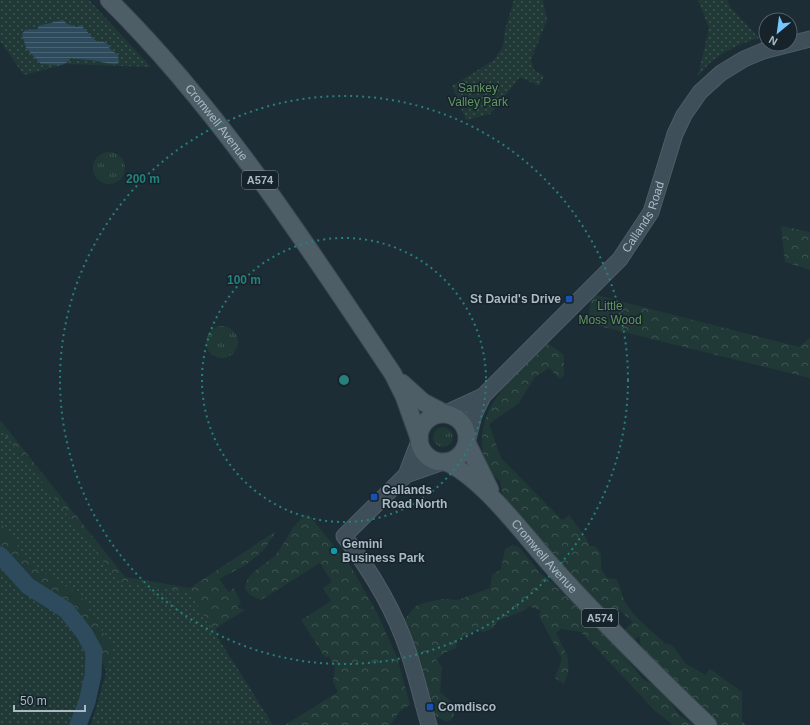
<svg xmlns="http://www.w3.org/2000/svg" width="810" height="725" viewBox="0 0 810 725" font-family="Arial,sans-serif">
<style>
.grass{fill:url(#grass-tufts)}
.forest{fill:url(#forest-crowns)}
.park{fill:url(#park-dots)}
.water{fill:url(#water-rules)}
.lines{fill:none;stroke-linecap:round;stroke-linejoin:round}
.river{stroke:#2d4b5d;stroke-width:17}
.secondary-casing{stroke:#4e5c65;stroke-width:17}
.primary-casing{stroke:#3d4a53;stroke-width:19}
.secondary{stroke:#3e4f5a;stroke-width:15}
.primary{stroke:#4e5e67;stroke-width:17}
.ring{fill:none;stroke:#26807b;stroke-width:2;stroke-dasharray:2 4}
.transit-dot{fill:#1a4fb4;stroke:#16232b;stroke-width:1.5}
.culture-dot{fill:#0f9aa8;stroke:#16232b;stroke-width:1.5}
.labels{text-anchor:middle;stroke-width:3;stroke-linejoin:round;paint-order:stroke}
.shield{fill:#16232b;stroke:#7e8d97;stroke-width:1}
.shield-label{font-size:11px;font-weight:bold;fill:#aabac5}
.park-label{font-size:12px;fill:#619662;stroke:#16232b}
.street-label{font-size:12px;fill:#aabac5;stroke:#16232b}
.poi-label{font-size:12px;font-weight:bold;fill:#aabac5;stroke:#16232b;text-anchor:start}
.centre{fill:#26807b;stroke:#16232b;stroke-width:2}
.ring-label{font-size:12px;text-anchor:middle;font-weight:bold;fill:#26807b;stroke:#16232b;stroke-width:3;stroke-linejoin:round;paint-order:stroke}
</style>
<defs>
<pattern id="grass-tufts" width="24" height="20" patternUnits="userSpaceOnUse"><rect width="24" height="20" fill="#203936"/><path d="M3 7l-1-3M5 7V3M7 7l1-3M15 17l-1-3M17 17v-4M19 17l1-3" fill="none" stroke="#3e5452"/></pattern>
<pattern id="forest-crowns" width="20" height="18" patternUnits="userSpaceOnUse"><rect width="20" height="18" fill="#203936"/><path d="M2 6a3 3 0 1 1 6 0M12 15a3 3 0 1 1 6 0" fill="none" stroke="#3e5452"/></pattern>
<pattern id="park-dots" width="8" height="8" patternUnits="userSpaceOnUse"><rect width="8" height="8" fill="#203936"/><path d="M2 2h.1M6 6h.1" fill="none" stroke="#3e5452" stroke-width="1.8" stroke-linecap="round"/></pattern>
<pattern id="water-rules" width="6" height="5" patternUnits="userSpaceOnUse"><rect width="6" height="5" fill="#2d4b5d"/><path d="M0 2.5h6" fill="none" stroke="#496373"/></pattern>
</defs>
<rect width="100%" height="100%" fill="#1d2d36"/>
<!-- grass -->
<g class="grass">
<circle cx="109" cy="168" r="16"/>
<circle cx="222" cy="342" r="16"/>
<circle cx="443" cy="437" r="10"/>
</g>
<!-- forest -->
<g class="forest">
<path d="M 781,226 L 810,232 L 810,270 L 785,262 Z"/>
<path d="M 592,294 L 799,347 L 810,338 L 810,378 L 587,323 Z"/>
<path d="M 548,343 L 564,355 L 564,375 L 560,379 L 549,368 L 535,377 L 518,404 L 489,424 L 501,458 L 562,520 L 569,515 L 586,538 L 589,546 L 595,546 L 601,554 L 601,569 L 607,578 L 616,579 C 622,587 621,597 627,605 C 637,620 653,632 666,644 L 672,645 L 686,664 L 706,675 L 710,669 L 742,692 L 742,721 L 746,725 L 718,725 L 660,673 L 644,656 L 639,636 L 630,643 L 622,632 L 633,622 L 619,610 L 603,614 L 521,525 L 514,509 L 505,505 L 500,481 L 484,468 C 483,454 481,441 483,428 C 488,396 527,364 548,343 Z"/>
<path d="M 0,420 L 125,577 L 190,588 L 276,531 L 264,550 L 244,566 L 219,579 L 229,592 L 234,588 L 241,603 L 237,607 L 245,610 L 216,628 L 218,644 L 117,708 C 112,693 109,676 102,661 C 87,627 59,603 31,580 L 14,585 L 0,570 L 6,555 L 0,546 Z"/>
<path d="M 308,514 L 350,565 L 377,613 L 397,657 L 410,705 L 400,711 L 390,725 L 285,725 L 338,692 L 333,682 L 335,667 L 329,656 L 325,657 L 301,620 L 331,601 L 323,588 L 332,582 L 320,563 L 261,600 L 250,595 L 245,589 C 245,572 267,565 277,553 C 288,540 292,522 308,514 Z"/>
<path d="M 513,545 L 520,548 L 539,572 L 552,582 L 622,653 L 642,678 L 654,686 L 668,699 L 679,715 L 694,725 L 673,725 L 655,711 L 581,632 L 561,629 L 556,633 C 566,653 574,662 564,684 L 555,678 L 562,659 L 539,616 L 541,611 L 529,606 L 525,610 L 498,621 L 493,628 L 484,632 L 477,630 L 457,640 L 456,648 L 444,653 L 436,660 L 442,667 L 440,692 L 456,706 L 453,718 L 447,722 L 435,716 L 405,619 L 416,606 L 424,603 L 443,599 L 458,600 L 490,588 L 492,575 L 501,569 L 505,549 Z"/>
</g>
<!-- park -->
<g class="park">
<path d="M 0,0 L 89,0 L 151,67 L 67,64 L 24,75 L 0,41 Z"/>
<path d="M 514,0 L 543,0 L 547,20 L 531,60 L 534,70 L 544,76 L 539,86 L 520,77 L 490,114 L 466,120 L 452,86 L 494,60 L 503,46 L 505,30 Z"/>
<path d="M 698,0 L 727,0 L 731,8 L 759,38 C 735,45 713,56 698,76 L 709,28 Z"/>
<path d="M 0,428 L 120,583 L 189,592 L 273,725 L 91,725 L 113,648 L 80,595 L 32,565 L 0,522 Z"/>
<path d="M 0,568 L 23,591 L 60,615 L 88,654 L 78,708 L 71,725 L 0,725 Z"/>
</g>
<!-- water -->
<path class="water" d="M 63,20 L 67,24 L 77,27 L 80,25 C 88,30 89,37 98,42 L 102,41 L 109,45 L 109,48 L 118,55 L 119,62 L 117,64 C 110,65 104,62 97,61 C 88,59 80,60 71,58 L 68,62 L 61,65 L 41,64 L 26,48 L 22,34 L 25,30 L 38,29 L 38,26 Z"/>
<g class="lines">
<!-- river -->
<path class="river" d="M 0,555 L 28,586 L 66,610 L 84,633 L 94,651 L 93,675 L 87,702 L 78,725"/>
<defs>
<g id="secondary">
<path id="s1" d="M 446,413 L 483,396 L 620,259 L 651,212 L 675,134 L 684,115 L 700,92 L 721,73 L 744,59 L 763,51 L 810,39"/>
<path d="M 468,439 L 474,415 L 483,396"/>
<path d="M 406,475 L 419,441"/>
<path d="M 429,725 C 422,701 416,675 408,651 C 394,609 371,571 344,536 L 406,475 L 443,462"/>
</g>
<g id="primary">
<path id="s2" d="M 109,0 C 221,111 306,244 393,374 L 404,396 L 419,438"/>
<path d="M 402,383 L 423,402 L 444,413"/>
<circle cx="443" cy="438" r="24"/>
<path d="M 467,443 L 490,490"/>
<path id="s3" d="M 446,462 C 485,479 529,542 559,574 C 607,627 657,676 708,725"/>
</g>
</defs>
<!-- secondary casing -->
<use href="#secondary" class="secondary-casing"/>
<!-- primary casing -->
<use href="#primary" class="primary-casing"/>
<!-- secondary -->
<use href="#secondary" class="secondary"/>
<!-- primary -->
<use href="#primary" class="primary"/>
</g>
<!-- distance rings -->
<g class="ring">
<circle cx="344" cy="380" r="142"/>
<circle cx="344" cy="380" r="284"/>
</g>
<!-- markers -->
<g class="transit-dot">
<rect x="565" y="295" width="8" height="8" rx="2"/>
<rect x="370" y="493" width="8" height="8" rx="2"/>
<rect x="426" y="703" width="8" height="8" rx="2"/>
</g>
<circle class="culture-dot" cx="334" cy="551" r="4"/>
<g class="labels">
<!-- shield labels -->
<g class="shield">
<rect x="242" y="171" width="36" height="18" rx="3"/>
<rect x="582" y="609" width="36" height="18" rx="3"/>
</g>
<g class="shield-label">
<text x="260" y="184">A574</text>
<text x="600" y="622">A574</text>
</g>
<!-- park labels -->
<g class="park-label">
<text x="478" y="92">Sankey<tspan x="478" dy="14">Valley Park</tspan></text>
<text x="610" y="310">Little<tspan x="610" dy="14">Moss Wood</tspan></text>
</g>
<!-- street labels -->
<g class="street-label">
<text dy="4" stroke="none"><textPath href="#s2" startOffset="163">Cromwell Avenue</textPath></text>
<text dy="4" stroke="none"><textPath href="#s1" startOffset="283">Callands Road</textPath></text>
<text dy="4" stroke="none"><textPath href="#s3" startOffset="137">Cromwell Avenue</textPath></text>
</g>
<!-- poi labels -->
<g class="poi-label">
<text x="561" y="303" text-anchor="end">St David's Drive</text>
<text x="382" y="494">Callands<tspan x="382" dy="14">Road North</tspan></text>
<text x="342" y="548">Gemini<tspan x="342" dy="14">Business Park</tspan></text>
<text x="438" y="711">Comdisco</text>
</g>
</g>
<circle cx="344" cy="380" r="6" class="centre"/>
<g class="ring-label">
<text x="143" y="183">200 m</text>
<text x="244" y="284">100 m</text>
</g>
<!-- north arrow -->
<g transform="translate(778 32) rotate(209)"><circle r="19" fill="#16232b" stroke="#515f69"/>
<path d="M0-3L7 15L0 10L-7 15Z" fill="#75c7ff"/>
<text y="-6" font-size="11" font-weight="bold" text-anchor="middle" fill="#aabac5">N</text>
</g>
<!-- scale -->
<path d="M14 705v6h71v-6" fill="none" stroke="#aabac5" stroke-width="2"/>
<text x="20" y="705" font-size="12" fill="#aabac5" stroke="#16232b" stroke-width="3" paint-order="stroke">50 m</text>
</svg>
